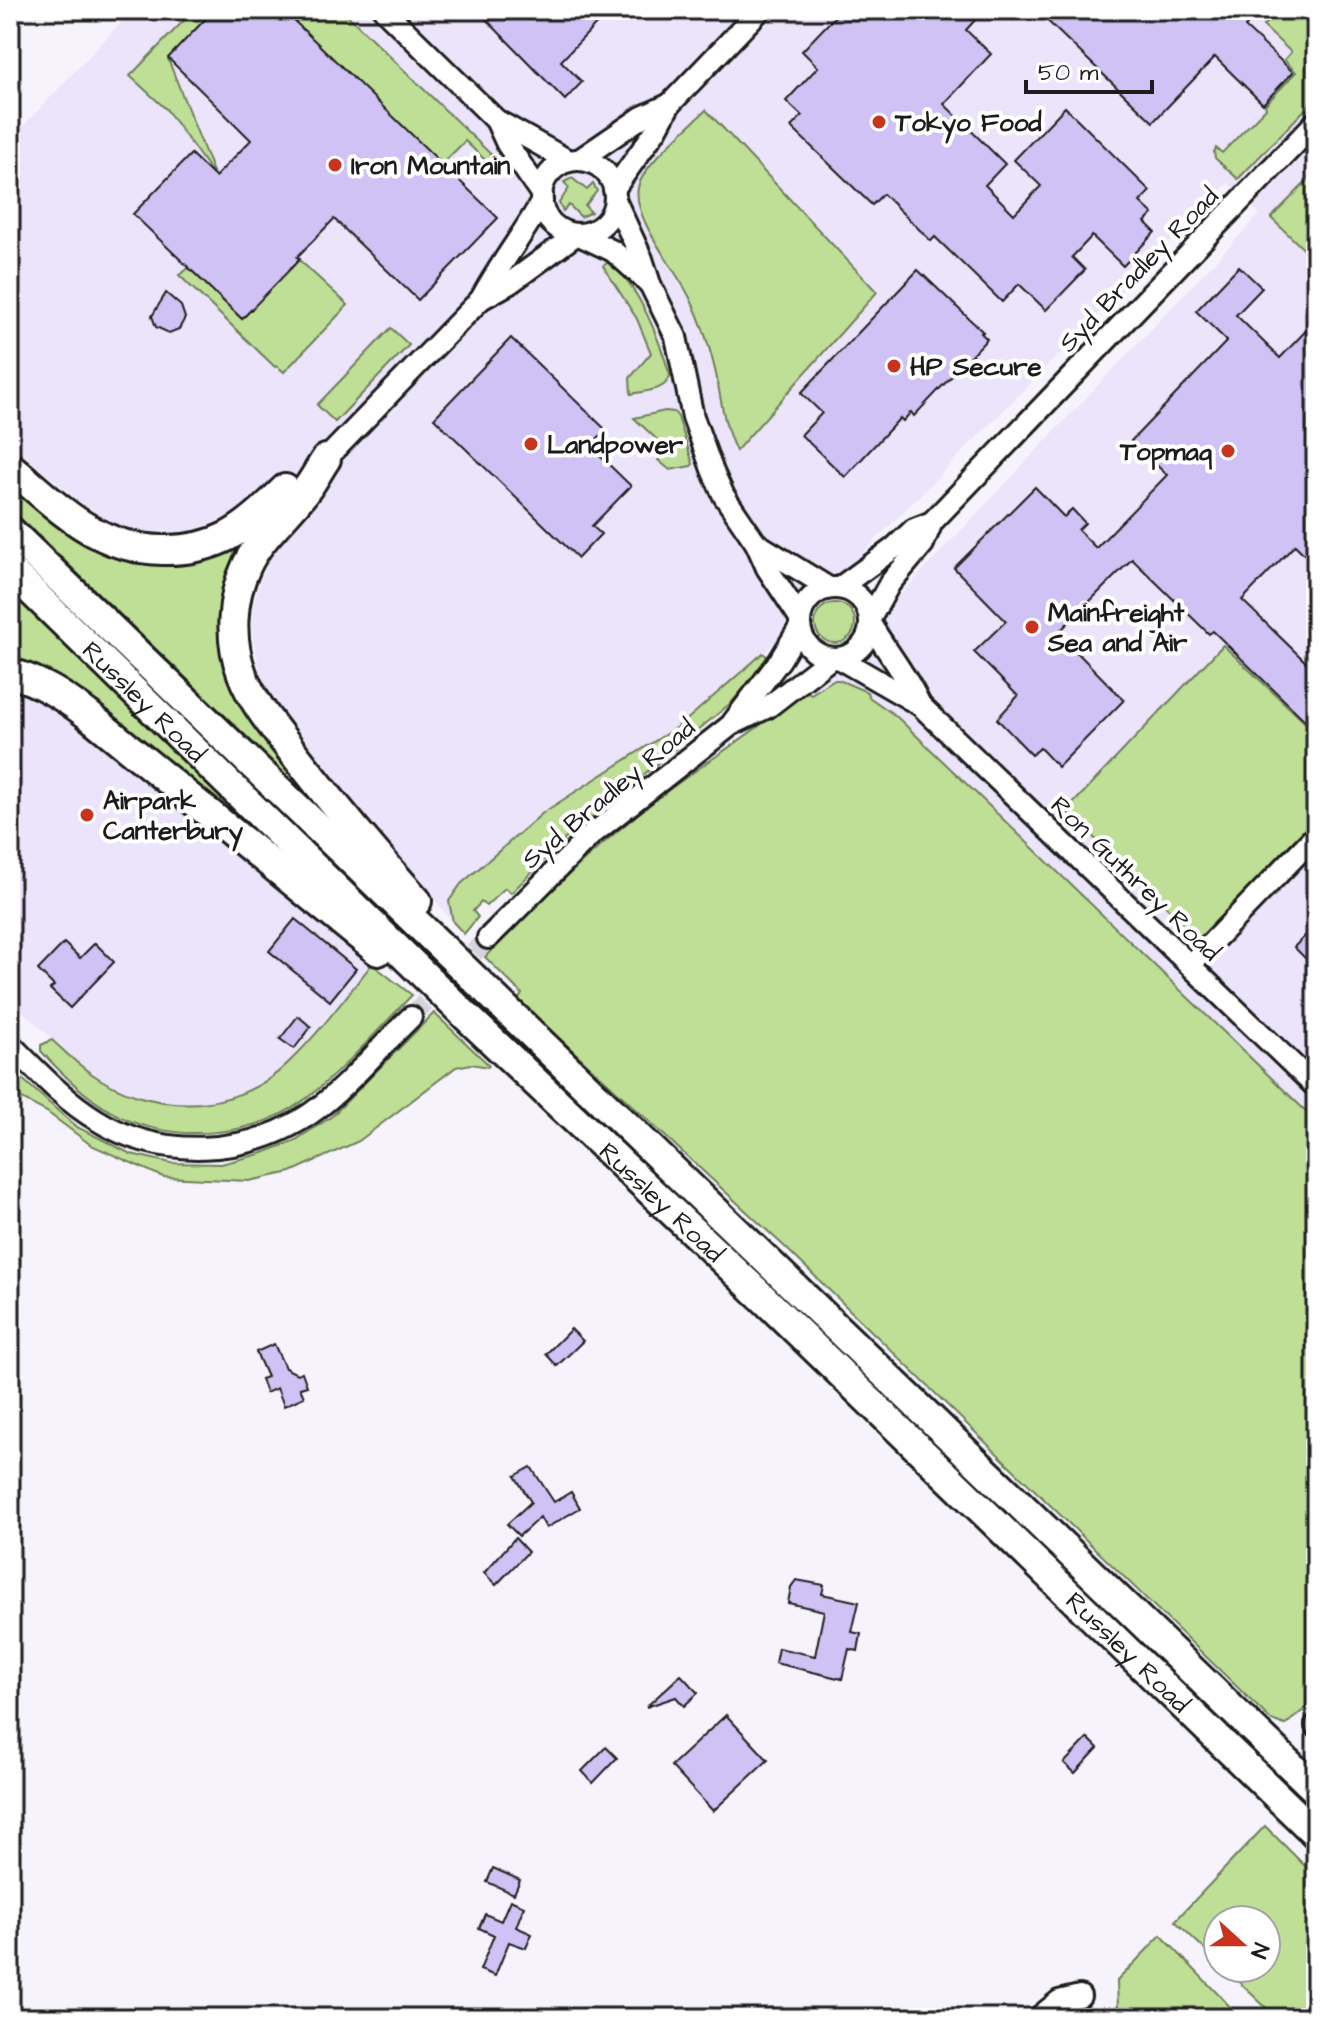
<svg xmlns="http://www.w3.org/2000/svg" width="1326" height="2028" viewBox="0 0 1326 2028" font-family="'Architects Daughter',sans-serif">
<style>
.built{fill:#ebe4fa}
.green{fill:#bfdf97;stroke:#6e7e5a;stroke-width:2}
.building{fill:#d0c2f4;stroke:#1c1c1c;stroke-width:2}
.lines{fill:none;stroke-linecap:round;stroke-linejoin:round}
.minor-tunnel{stroke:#d5d3db;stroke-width:20;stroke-dasharray:20 10;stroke-linecap:butt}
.minor-casing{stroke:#1c1c1c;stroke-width:26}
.highway-casing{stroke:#1c1c1c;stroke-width:34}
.minor{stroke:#fff;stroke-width:20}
.highway{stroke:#fff;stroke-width:28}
.poi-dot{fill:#c8321e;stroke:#fff;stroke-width:3}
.labels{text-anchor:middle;stroke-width:8;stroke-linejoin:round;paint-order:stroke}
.poi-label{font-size:26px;font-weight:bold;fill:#1c1c1c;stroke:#fff;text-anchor:start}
.street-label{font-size:26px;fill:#1c1c1c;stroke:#fff}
</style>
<rect width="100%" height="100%" fill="#f6f3fd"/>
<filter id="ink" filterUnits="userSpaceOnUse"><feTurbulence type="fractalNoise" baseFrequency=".0125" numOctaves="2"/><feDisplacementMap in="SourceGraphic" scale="16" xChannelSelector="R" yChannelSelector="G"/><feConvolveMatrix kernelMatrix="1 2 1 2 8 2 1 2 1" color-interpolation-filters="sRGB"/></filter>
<g filter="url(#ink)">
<!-- built -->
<g class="built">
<path d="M 133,10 L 1316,10 L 1316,1698 L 1295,1719 L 526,991 L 1260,214 L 1228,183 L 756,661 L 683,723 L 449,900 L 453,922 L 295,733 L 270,697 L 259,667 L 253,639 L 253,608 L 259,584 L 279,539 L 245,503 L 229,517 L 188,531 L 163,534 L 133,531 L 107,520 L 86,506 L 10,445 L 10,140 Z"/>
<path d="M 10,692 L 45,702 L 372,964 L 287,1065 L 255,1088 L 225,1101 L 196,1103 L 156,1101 L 121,1090 L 90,1073 L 10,1000 Z"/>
</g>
<!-- green -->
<g class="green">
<path d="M 194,10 L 214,10 L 168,59 L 215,177 L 166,109 L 130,76 Z"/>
<path d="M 282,10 L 342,10 L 505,168 L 500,174 L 465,141 L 440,166 Z"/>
<path d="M 1279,10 L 1297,10 L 1316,29 L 1316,98 L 1238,179 L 1215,158 L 1214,152 L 1216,148 L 1222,153 L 1266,108 L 1265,105 L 1296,72 L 1284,60 L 1291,52 L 1263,26 Z"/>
<path d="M 706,110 L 877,292 L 736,451 C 724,427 721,399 716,374 C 710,348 702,322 690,298 C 677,270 632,219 638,188 C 642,165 689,127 706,110 Z"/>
<path d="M 1316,172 L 1316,261 L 1271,218 Z"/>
<path d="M 572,178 L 587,190 L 593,184 L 597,191 L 585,206 L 591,212 L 581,217 L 569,205 L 563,211 L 559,203 L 569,188 L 564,182 Z"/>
<path d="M 297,258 L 348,305 L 284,372 L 277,366 L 275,367 L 179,275 L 189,268 L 242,319 Z"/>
<path d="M 611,260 C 641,293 657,333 670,375 C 667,391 645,391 631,394 L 630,378 L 651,353 L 637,319 L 603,266 Z"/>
<path d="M 391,328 L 409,345 L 335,422 L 317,405 Z"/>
<path d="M 665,411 L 674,412 L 678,417 L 693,464 L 691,466 L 670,470 L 658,460 L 667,449 L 634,418 Z"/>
<path d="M 10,477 L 135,555 L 253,527 L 225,625 L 313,790 L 307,795 L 10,508 Z"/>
<path d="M 10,592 L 223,796 L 231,806 L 225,814 L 10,665 Z"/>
<circle cx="835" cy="623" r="20"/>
<path d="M 1223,645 L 1316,733 L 1316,817 L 1200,939 L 1066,811 Z"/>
<path d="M 763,653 L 770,659 L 731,703 L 565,839 L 511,893 L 505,888 L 486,906 L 481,902 L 473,911 L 478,917 L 464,934 L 453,922 L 449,901 L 461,884 L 544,812 L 683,723 Z"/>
<path d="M 833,680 L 839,680 L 867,692 L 869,697 L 896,716 L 1316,1121 L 1316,1700 L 1285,1725 L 1271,1720 L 785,1247 L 518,1000 L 522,994 L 485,957 C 539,901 595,847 657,799 C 705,761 759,731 804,689 L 811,694 Z"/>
<path d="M 372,964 L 412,995 C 378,1030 345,1068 307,1098 C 253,1139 169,1145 110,1111 C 84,1096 61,1073 41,1051 L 41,1045 L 52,1040 C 64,1051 76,1063 89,1072 C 149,1115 235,1116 288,1063 C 319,1033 345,998 372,964 Z"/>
<path d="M 434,1013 L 489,1065 L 488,1067 L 471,1064 L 456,1067 L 359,1141 L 291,1172 L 249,1181 L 163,1177 L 91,1145 L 47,1112 L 10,1093 L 10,1068 L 75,1126 L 131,1154 L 171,1163 L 221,1164 L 260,1154 L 294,1141 L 331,1117 Z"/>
<path d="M 1265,1826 L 1316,1877 L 1316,2018 L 1277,2018 L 1224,1968 L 1266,1968 L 1266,1920 L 1218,1920 L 1218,1962 L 1175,1921 Z"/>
<path d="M 1161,1935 L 1241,2018 L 1111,2018 L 1118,2010 L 1117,1981 Z"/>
</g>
<!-- building -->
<g class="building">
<path d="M 214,10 L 283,10 L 498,218 L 418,300 L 334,219 L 297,257 L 300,259 L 242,319 L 133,214 L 191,154 L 215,177 L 251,140 L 168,58 Z"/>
<path d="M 477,10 L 598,10 L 604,16 L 561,61 L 582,82 L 565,100 Z"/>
<path d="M 841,10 L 967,10 L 976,19 L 966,30 L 991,54 L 944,104 L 1005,164 L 985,185 L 1014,214 L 1041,186 L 1014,160 L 1065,107 L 1150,191 L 1140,202 L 1153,214 L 1145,222 L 1155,232 L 1123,266 L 1092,236 L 1072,257 L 1085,270 L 1046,310 L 1019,284 L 1002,302 L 935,237 L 931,241 L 883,194 L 872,205 L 791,127 L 802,116 L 786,101 L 818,67 L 802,51 Z"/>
<path d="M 1036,10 L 1260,10 L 1245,27 L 1293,72 L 1263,104 L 1215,57 L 1153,122 Z"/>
<path d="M 1239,266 L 1262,288 L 1236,315 L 1280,358 L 1316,320 L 1316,566 L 1295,545 L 1242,600 L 1316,672 L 1316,731 L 1213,631 L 1209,634 L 1132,559 L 1058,633 L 1124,700 L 1058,767 L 1040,748 L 1032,755 L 997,719 L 1018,696 L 974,652 L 1006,621 L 954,568 L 1035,487 L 1064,517 L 1072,509 L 1085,523 L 1078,530 L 1096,548 L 1167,475 L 1131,441 L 1227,341 L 1196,311 Z"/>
<path d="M 918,270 L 983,332 L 981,333 L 987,339 L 914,416 L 911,412 L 903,421 L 900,418 L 845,477 L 801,435 L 822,413 L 801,393 Z"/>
<path d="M 166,293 L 181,306 L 185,318 L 179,329 L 169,333 L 156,327 L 152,316 Z"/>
<path d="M 511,338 L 606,430 L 596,440 L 605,449 L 599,455 L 631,486 L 592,526 L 601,534 L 578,558 L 434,418 Z"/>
<path d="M 295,919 L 356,969 L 330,1001 L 269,951 Z"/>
<path d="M 1316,925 L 1316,969 L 1294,947 Z"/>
<path d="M 64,943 L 80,958 L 95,943 L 114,962 L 70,1008 L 50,989 L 54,986 L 38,970 Z"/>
<path d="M 298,1016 L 311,1027 L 294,1049 L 280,1039 Z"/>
<path d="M 571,1329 L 583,1341 L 557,1366 L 546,1354 Z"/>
<path d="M 274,1344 L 285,1368 L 297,1374 L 302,1372 L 307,1386 L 300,1388 L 304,1397 L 284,1406 L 277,1388 L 266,1393 L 261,1379 L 267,1377 L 256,1352 Z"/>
<path d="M 531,1467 L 554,1502 L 571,1492 L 580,1508 L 546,1528 L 540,1517 L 519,1536 L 507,1524 L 531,1502 L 515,1476 Z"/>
<path d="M 515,1538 L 528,1552 L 496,1585 L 484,1573 Z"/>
<path d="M 796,1580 L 824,1585 L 822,1594 L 859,1602 L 852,1632 L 861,1634 L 858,1651 L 849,1649 L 842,1679 L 775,1663 L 778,1648 L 815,1656 L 824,1611 L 788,1603 L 791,1587 Z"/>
<path d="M 681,1675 L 698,1693 L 684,1706 L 676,1697 L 646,1707 Z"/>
<path d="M 726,1715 L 768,1760 L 713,1811 L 671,1766 Z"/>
<path d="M 1088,1738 L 1098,1748 L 1075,1773 L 1064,1763 Z"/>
<path d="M 606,1747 L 617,1758 L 593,1783 L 582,1771 Z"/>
<path d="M 493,1868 L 520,1880 L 514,1894 L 487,1882 Z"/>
<path d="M 510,1900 L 524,1906 L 516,1927 L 532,1934 L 526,1948 L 509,1942 L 495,1976 L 480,1970 L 494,1935 L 479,1928 L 485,1914 L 501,1921 Z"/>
</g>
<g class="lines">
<!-- minor-tunnel -->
<path class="minor-tunnel" d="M 411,1017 L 488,938"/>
<defs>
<g id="minor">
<path d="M 384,10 L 496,120 L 569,161"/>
<path d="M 496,120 L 507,144 L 542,195"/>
<path d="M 579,160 L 642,117 L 670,104"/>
<circle cx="578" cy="197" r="37"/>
<path d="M 614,189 L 656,130 L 670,104 L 760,10"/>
<path d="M 615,200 L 642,259 L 650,284 L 676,337 L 693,417 L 713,472 L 724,496 L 756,543 L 767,568 L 800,618"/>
<path d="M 481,299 C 499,265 523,235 542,201"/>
<path d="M 326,459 L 481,299 L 510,283 L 577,234 L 613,251 L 650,284"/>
<path d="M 756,543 L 829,588"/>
<circle cx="835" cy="623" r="35"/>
<path d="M 839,588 L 894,548 L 914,529 L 932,522"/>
<path d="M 871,617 L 890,583 L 923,544 L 932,522 L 1316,122"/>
<path d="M 871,625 C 887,652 908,677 920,705"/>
<path d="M 840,659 L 920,705 L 1316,1087"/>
<path d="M 733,722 L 780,660 L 800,627"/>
<path d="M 488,938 L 590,836 L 731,725 L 768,707 L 830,659"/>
<path d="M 1190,965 L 1316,835"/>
<path d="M 10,1044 C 37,1071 64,1100 97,1120 C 161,1160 248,1156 310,1114 C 347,1088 378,1049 411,1017"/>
<path d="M 1316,1726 L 1316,1725"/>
<path d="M 1038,2018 L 1059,2001 L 1080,1996"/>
</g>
<g id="highway">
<path d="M 326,459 C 319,469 314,480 306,490 C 287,516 260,536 246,567 C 231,599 229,640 242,674 C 253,704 276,730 295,755 C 334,805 375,854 417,901"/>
<path d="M 10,467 C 38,490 66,518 98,534 C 136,554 189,556 228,536 C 250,524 268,506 285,489"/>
<path d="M 10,531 L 1316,1790"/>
<path id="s1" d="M 10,570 L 466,1016 L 760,1295 L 1316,1834"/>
<path d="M 10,673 C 40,681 63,696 87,714 L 378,951"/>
</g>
</defs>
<!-- minor casing -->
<use href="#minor" class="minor-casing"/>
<!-- highway casing -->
<use href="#highway" class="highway-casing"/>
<!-- minor -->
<use href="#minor" class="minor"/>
<!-- highway -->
<use href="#highway" class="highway"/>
</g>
</g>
<!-- markers -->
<g class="poi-dot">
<circle cx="879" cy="122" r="8"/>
<circle cx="335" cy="165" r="8"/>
<circle cx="894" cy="366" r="8"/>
<circle cx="531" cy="444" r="8"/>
<circle cx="1228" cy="451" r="8"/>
<circle cx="1032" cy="627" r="8"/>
<circle cx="87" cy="815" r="8"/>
</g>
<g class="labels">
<!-- poi labels -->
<g class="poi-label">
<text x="895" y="131">Tokyo Food</text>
<text x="351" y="174">Iron Mountain</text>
<text x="910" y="375">HP Secure</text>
<text x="547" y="453">Landpower</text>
<text x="1212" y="460" text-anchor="end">Topmaq</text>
<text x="1048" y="621">Mainfreight<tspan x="1048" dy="30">Sea and Air</tspan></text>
<text x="103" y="809">Airpark<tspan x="103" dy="30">Canterbury</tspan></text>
</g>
<!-- street labels -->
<g class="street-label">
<text transform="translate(1138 269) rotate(-46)" y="9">Syd Bradley Road</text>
<text dy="9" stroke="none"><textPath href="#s1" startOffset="188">Russley Road</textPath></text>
<text transform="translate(608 793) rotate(-40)" y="9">Syd Bradley Road</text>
<text transform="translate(1136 878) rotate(44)" y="9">Ron Guthrey Road</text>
<text dy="9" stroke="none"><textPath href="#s1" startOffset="908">Russley Road</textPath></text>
<text dy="9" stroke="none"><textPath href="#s1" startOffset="1556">Russley Road</textPath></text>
</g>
</g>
<!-- margin -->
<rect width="1326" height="2028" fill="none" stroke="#fff" stroke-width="40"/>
<rect x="20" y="20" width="1286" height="1988" fill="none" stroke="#1c1c1c" stroke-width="3" filter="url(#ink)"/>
<!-- north arrow -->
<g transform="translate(1242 1944) rotate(111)"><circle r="38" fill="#ffffff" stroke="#a4a4a4" stroke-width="2"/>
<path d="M0-6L14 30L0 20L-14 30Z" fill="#c8321e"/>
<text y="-12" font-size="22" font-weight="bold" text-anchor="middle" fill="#1c1c1c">N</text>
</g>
<!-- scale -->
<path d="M1026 80v12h126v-12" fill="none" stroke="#1c1c1c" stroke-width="4"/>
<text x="1038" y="80" font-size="24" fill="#1c1c1c" stroke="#ffffff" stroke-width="6" paint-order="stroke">50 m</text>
</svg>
